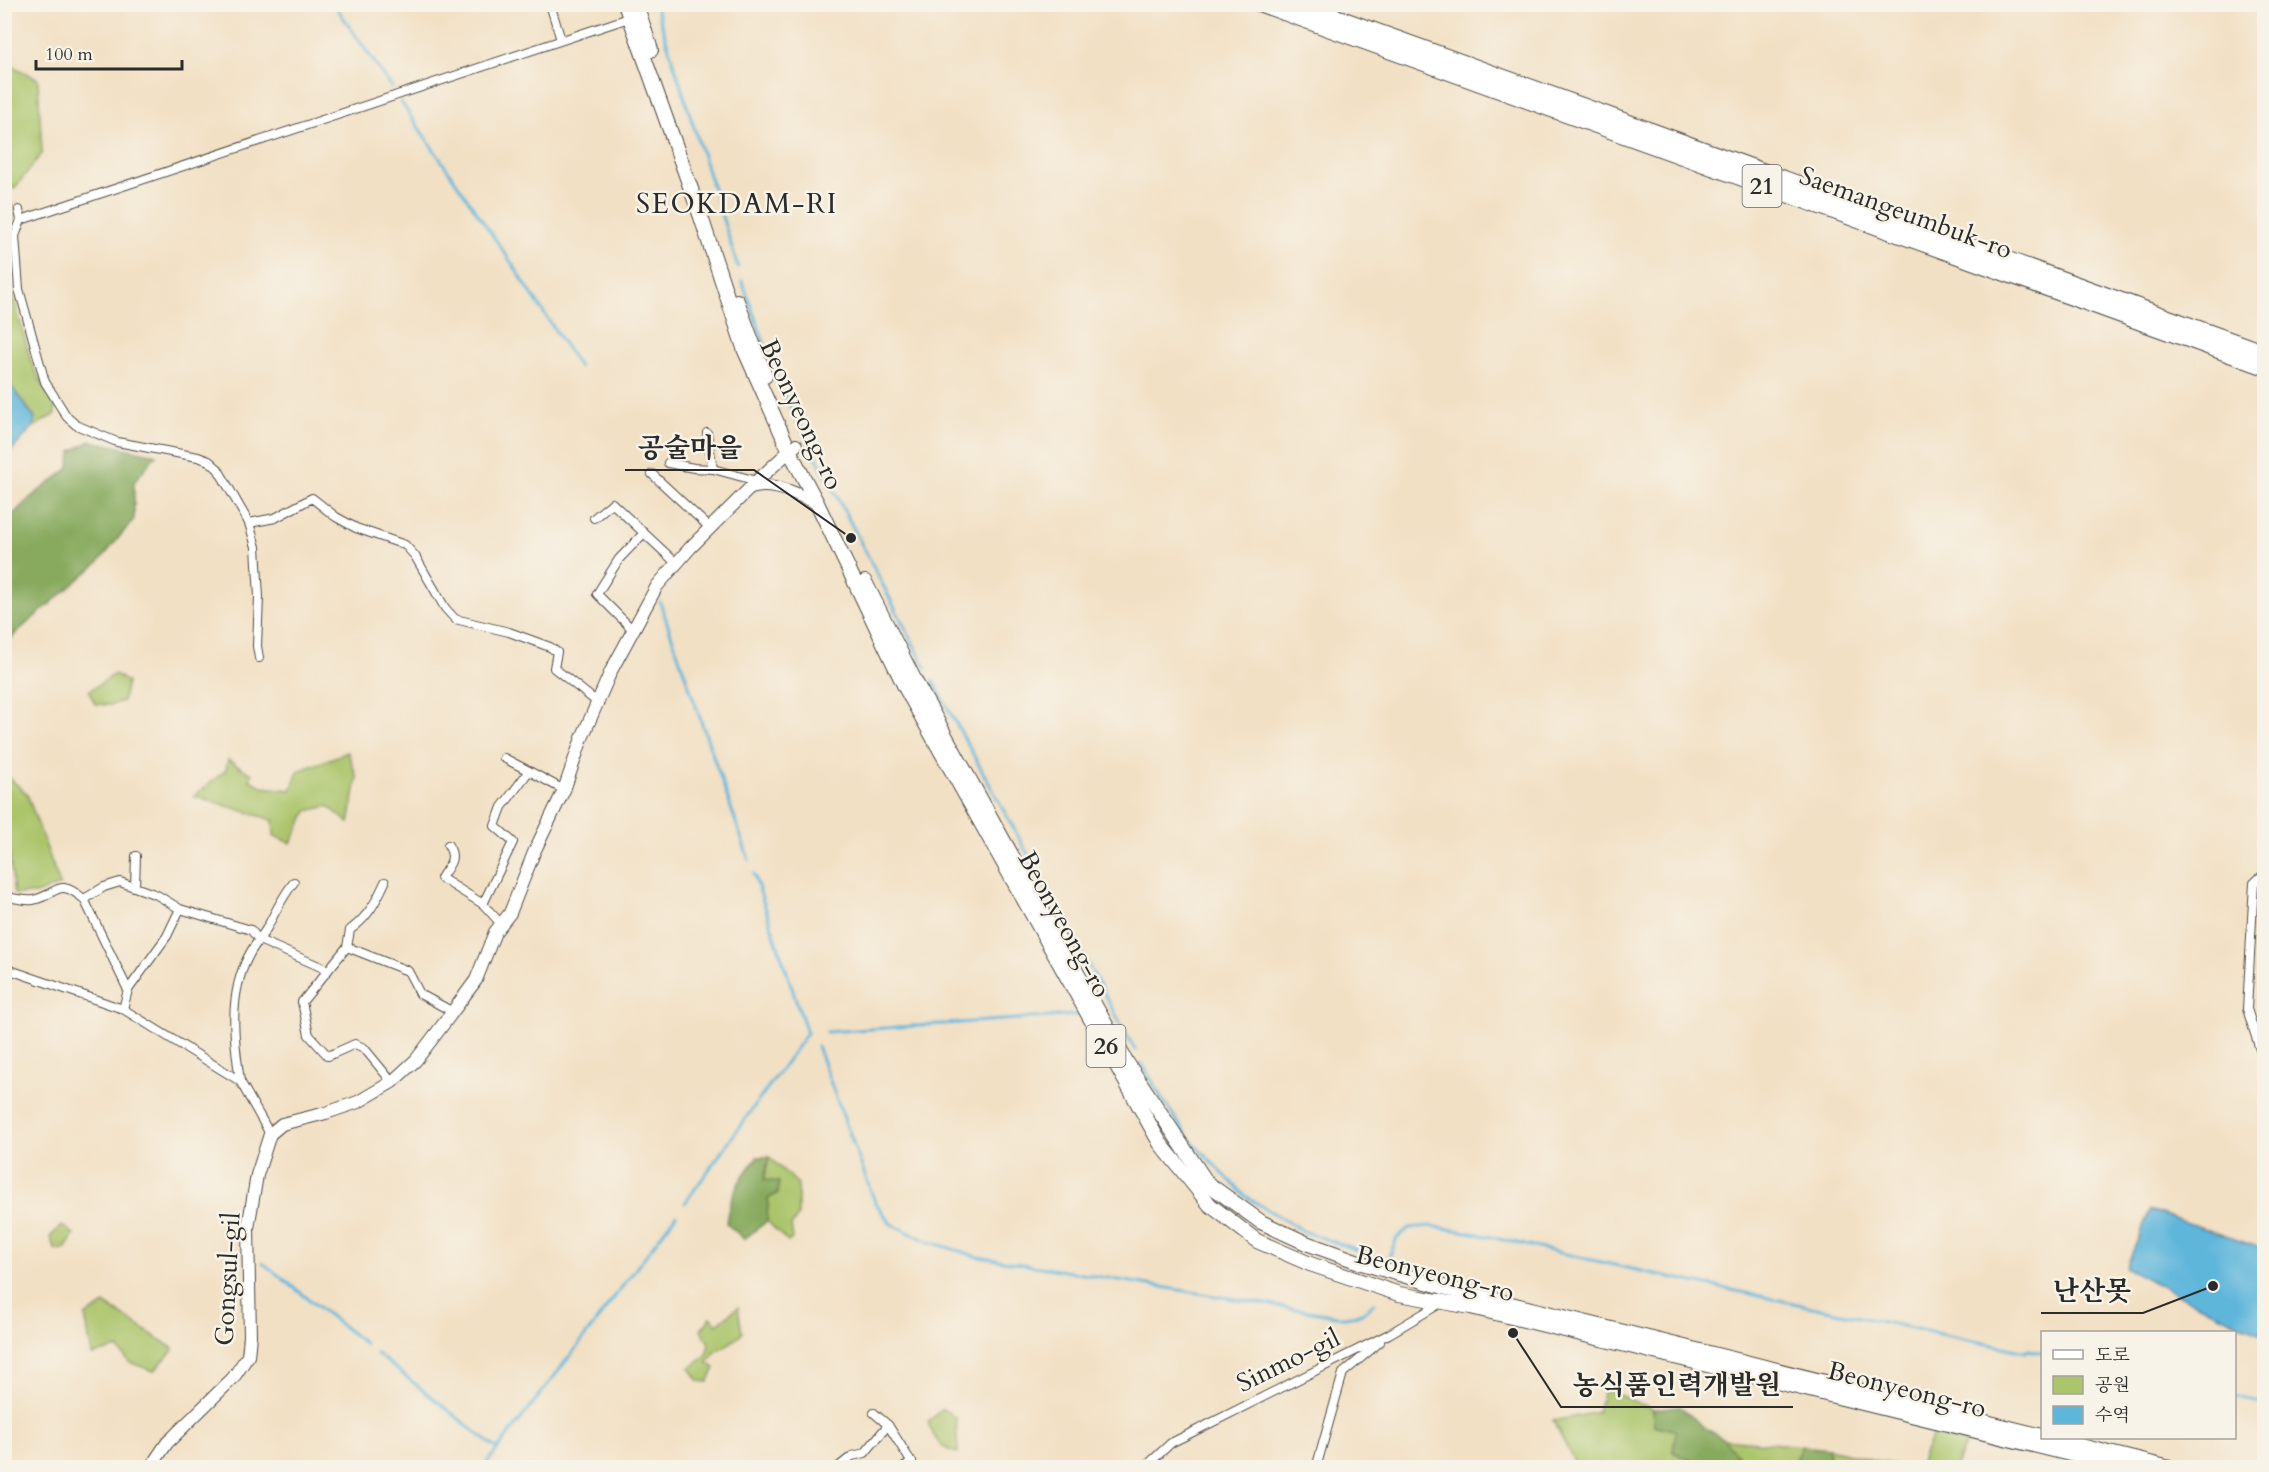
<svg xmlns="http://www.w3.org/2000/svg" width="2269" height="1472" viewBox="0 0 2269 1472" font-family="Cardo,'Noto Serif KR',serif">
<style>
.green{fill:#abc56b;stroke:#6b784b;stroke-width:1.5}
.forest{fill:#88aa5f;stroke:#5a6a45;stroke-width:1.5}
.water{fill:#5eb6db;stroke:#447083;stroke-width:1.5}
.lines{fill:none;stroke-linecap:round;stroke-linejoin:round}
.stream{stroke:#5eb6db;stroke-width:3}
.street-casing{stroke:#494642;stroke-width:10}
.secondary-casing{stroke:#494642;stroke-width:14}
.primary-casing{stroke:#494642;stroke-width:16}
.highway-casing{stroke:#494642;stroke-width:17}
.street{stroke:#fff;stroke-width:8}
.secondary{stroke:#fff;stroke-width:12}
.primary{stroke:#fff;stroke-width:14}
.highway{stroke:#fff;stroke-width:15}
.labels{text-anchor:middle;stroke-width:5;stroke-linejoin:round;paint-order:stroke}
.shield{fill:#f7f3e8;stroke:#686764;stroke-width:1.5}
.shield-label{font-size:24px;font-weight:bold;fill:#2b2b2b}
.street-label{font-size:26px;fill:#2b2b2b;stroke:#f7f3e8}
.quarter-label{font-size:28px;letter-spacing:1.5px;fill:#2b2b2b;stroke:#f7f3e8}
.leader{fill:none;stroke:#2b2b2b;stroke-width:2}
.callout-dot{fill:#2b2b2b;stroke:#f7f3e8;stroke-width:2}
.callout-label{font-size:27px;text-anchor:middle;font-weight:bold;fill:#2b2b2b;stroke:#f7f3e8;stroke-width:5;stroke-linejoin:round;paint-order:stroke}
</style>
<rect width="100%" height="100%" fill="#f7f3e8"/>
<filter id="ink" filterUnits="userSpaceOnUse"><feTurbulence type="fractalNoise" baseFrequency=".0167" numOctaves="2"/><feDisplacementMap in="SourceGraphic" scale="12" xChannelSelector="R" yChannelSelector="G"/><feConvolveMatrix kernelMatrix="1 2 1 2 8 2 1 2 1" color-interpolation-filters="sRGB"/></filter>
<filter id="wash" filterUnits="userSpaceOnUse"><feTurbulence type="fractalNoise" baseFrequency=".008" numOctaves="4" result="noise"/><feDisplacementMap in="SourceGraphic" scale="24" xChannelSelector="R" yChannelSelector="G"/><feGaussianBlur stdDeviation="1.35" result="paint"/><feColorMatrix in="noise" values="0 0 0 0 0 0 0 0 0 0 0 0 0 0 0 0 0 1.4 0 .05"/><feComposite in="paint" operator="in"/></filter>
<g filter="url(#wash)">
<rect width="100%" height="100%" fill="#f2e0c4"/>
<!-- green -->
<g class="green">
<path d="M 4,62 L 38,79 L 42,153 L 14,189 L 5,179 Z"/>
<path d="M 13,205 L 7,273 L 32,365 L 55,406 L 55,414 L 32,428 L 35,419 L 33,415 L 11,386 L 5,367 L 4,206 Z"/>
<path d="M 115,674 L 127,682 L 123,701 L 111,705 L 95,704 L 89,691 Z"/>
<path d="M 348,752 L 357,778 L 349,823 L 328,806 L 307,811 L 291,843 L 274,836 L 273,820 L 194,796 L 226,770 L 228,760 L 252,774 L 250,780 L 263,787 L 291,790 L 298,771 Z"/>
<path d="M 4,773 L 27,794 L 60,885 L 35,894 L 14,894 L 5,816 Z"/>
<path d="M 769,1157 L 798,1184 L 798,1216 L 791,1226 L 793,1238 L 788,1242 L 767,1221 L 768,1199 L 764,1180 Z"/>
<path d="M 62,1225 L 74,1235 L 65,1249 L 55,1250 L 50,1237 Z"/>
<path d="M 105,1304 L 174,1349 L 154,1371 L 129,1362 L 118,1348 L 92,1355 L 85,1316 Z"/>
<path d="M 738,1307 L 742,1333 C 731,1347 716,1345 708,1363 L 715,1368 L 708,1382 L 699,1381 L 690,1368 L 706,1356 L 709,1343 L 701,1330 L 711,1317 L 717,1324 Z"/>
<path d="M 1604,1389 L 1653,1409 L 1654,1425 L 1676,1431 L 1673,1452 L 1705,1467 L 1577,1467 L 1553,1421 L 1598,1412 Z"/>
<path d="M 943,1409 L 956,1418 L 958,1453 C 939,1449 934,1438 928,1422 Z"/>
<path d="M 1933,1434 L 1966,1442 L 1956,1467 L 1918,1467 Z"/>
<path d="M 1724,1439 L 1802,1446 L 1791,1467 L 1746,1467 Z"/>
<path d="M 1829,1449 L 1903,1467 L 1830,1468 Z"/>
</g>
<!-- forest -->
<g class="forest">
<path d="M 91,441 L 156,455 L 134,482 L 134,519 L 99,562 L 17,632 L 5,646 L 5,522 L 31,497 L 68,469 L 72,451 Z"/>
<path d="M 757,1157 L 769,1157 L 764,1180 L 779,1182 L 778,1193 L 768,1199 L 767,1221 L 744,1239 L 726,1223 C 730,1194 739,1180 757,1157 Z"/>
<path d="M 1679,1406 L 1705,1428 L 1724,1439 L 1746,1467 L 1705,1467 L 1673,1452 L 1676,1431 L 1654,1425 L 1653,1409 Z"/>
<path d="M 1802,1446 L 1829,1449 L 1830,1467 L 1791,1467 Z"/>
</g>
<!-- water -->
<g class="water">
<path d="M 4,360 L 11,386 L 35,419 L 32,428 L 5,458 Z"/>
<path d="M 2150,1210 L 2264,1249 L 2264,1335 L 2199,1305 L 2126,1268 Z"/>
</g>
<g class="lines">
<!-- stream -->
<g class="stream">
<path d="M 334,4 L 392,88"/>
<path d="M 655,4 L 738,267"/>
<path d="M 401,102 L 511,262 L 579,367"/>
<path d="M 742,281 L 779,385 L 926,668"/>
<path d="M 660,602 L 749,860"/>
<path d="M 933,681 L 1135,1050"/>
<path d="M 826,1032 L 1076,1015"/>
<path d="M 817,1046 L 875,1202 L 891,1224 L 927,1241 L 979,1257 L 1343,1317 C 1357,1316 1364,1314 1374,1303"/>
<path d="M 1142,1063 L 1162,1099 L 1191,1141 L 1245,1196 L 1303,1231 L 1375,1256"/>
<path d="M 685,1203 L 807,1033 L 754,874"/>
<path d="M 1387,1262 L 1397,1238 L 1409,1228 L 1431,1226 L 1473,1233 L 1627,1268 L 2026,1352 L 2028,1350 L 2042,1353"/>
<path d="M 263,1263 L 365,1344"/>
<path d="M 376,1353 L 497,1449"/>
<path d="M 2234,1396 L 2264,1403"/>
<path d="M 483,1468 L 583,1339 L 676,1215"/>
</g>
</g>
</g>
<g filter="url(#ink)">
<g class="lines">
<defs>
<g id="street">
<path d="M 550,4 L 561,40"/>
<path d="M 19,210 L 21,220 L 15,236 L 19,289 L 45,382 L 67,417 L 76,425 L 117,442 L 198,457 L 209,461 L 218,469 L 249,523 L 256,547 L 259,597 L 257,646 L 259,658"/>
<path d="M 21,220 L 632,17"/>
<path d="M 707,433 L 713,469"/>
<path d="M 668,463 L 694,468 L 713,469 L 757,481"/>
<path d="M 652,474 L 710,528"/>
<path d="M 594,518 L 612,503 L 676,563"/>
<path d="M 249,523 L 275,518 L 312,498 L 336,517 L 356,528 L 405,545 L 415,556 L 445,608 L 455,619 L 509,632 L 550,647 L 557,652 L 554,668 L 597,702"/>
<path d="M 633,630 L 597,594 L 619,559 L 644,533"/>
<path d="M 504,758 L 529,771"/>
<path d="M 448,845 C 457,859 449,865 441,878 L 483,904 L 502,925"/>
<path d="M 2264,874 L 2254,883 L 2247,1009 L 2264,1062"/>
<path d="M 385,882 C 376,902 368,917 350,930 L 347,947 L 408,971 L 420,994 L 453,1012"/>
<path d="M 135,887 L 136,856"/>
<path d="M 4,896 C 13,898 24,901 33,900 C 58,895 56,876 84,899 L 128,990"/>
<path d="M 84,899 L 104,887 L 120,882 L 157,895 L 180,909 L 251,930 L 259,940 L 328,970"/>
<path d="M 483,904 L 513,842 L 495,826 L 502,807 L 529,771 L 564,790"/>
<path d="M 347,947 L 302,1002 L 309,1035 L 328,1056 L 355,1044 L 364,1048 L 392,1082"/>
<path d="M 4,968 L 123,1009 L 240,1081 L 270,1134"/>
<path d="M 123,1009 L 128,990 L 167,936 L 180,909"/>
<path d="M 240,1081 C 234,1040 228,996 248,957 C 253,946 262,937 268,926 C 276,910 283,896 294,882"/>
<path d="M 874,1413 L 888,1425 L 915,1468"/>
<path d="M 837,1468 L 852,1456 L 865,1453 L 888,1425"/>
<path d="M 903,1468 L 912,1462"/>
<path d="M 1144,1468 L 1171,1443 L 1389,1334 L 1436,1306 L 1441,1298"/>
<path d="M 1316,1468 L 1343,1373 L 1380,1342"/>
</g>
<g id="secondary">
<path d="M 751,488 C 774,481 796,494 817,503"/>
<path d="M 150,1468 L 167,1443 L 233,1378 L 248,1356 L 250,1336 L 248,1228 L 257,1175 L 270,1134 L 282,1124 L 326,1113 L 358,1102 L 392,1082 L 416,1060 L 445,1022 L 476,980 L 495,932 L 510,913 L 535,850 L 564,790 L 582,738 L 611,671 L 657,586 L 690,548 L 760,478 L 796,445"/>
</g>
<g id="primary">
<path d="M 625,4 L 701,217 L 745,351 L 790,452 L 817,503 L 905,687 L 1160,1143 L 1210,1205 L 1257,1241 L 1310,1264 L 1399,1294 L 1471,1307 L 2127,1468"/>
<path d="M 636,4 L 651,50"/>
<path d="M 737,301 L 765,376"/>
<path d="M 865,582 L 916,683 L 1127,1063 L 1207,1183 L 1261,1222 L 1306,1243 L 1362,1263 L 1447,1288 L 2042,1436"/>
<path d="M 2049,1438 L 2170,1468"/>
</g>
<g id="highway">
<path d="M 1260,4 L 2264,367"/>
<path d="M 1301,4 L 2264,352"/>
</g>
</defs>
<!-- street casing -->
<use href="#street" class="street-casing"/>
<!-- secondary casing -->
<use href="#secondary" class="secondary-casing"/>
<!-- primary casing -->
<use href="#primary" class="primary-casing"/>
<!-- highway casing -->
<use href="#highway" class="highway-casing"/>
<!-- street -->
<use href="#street" class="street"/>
<!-- secondary -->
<use href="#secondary" class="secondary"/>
<!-- primary -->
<use href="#primary" class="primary"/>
<!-- highway -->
<use href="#highway" class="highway"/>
</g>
</g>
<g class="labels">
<!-- shield labels -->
<g class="shield">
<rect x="1742.5" y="165" width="39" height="42" rx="4.5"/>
<rect x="1086.5" y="1025" width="39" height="42" rx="4.5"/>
</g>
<g class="shield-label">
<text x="1762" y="194">21</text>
<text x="1106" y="1054">26</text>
</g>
<!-- street labels -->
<g class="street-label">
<text transform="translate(1906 212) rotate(20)" y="9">Saemangeumbuk-ro</text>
<text transform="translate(802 414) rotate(65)" y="9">Beonyeong-ro</text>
<text transform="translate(1065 924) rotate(61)" y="9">Beonyeong-ro</text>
<text transform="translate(1435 1273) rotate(14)" y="9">Beonyeong-ro</text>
<text transform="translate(227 1279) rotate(-87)" y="9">Gongsul-gil</text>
<text transform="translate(1288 1360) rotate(-26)" y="9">Sinmo-gil</text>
<text transform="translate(1907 1389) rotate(14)" y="9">Beonyeong-ro</text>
</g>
<!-- quarter labels -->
<g class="quarter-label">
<text x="737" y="213">SEOKDAM-RI</text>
</g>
</g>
<!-- callouts -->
<path class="leader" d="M851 538L754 470H625M2213 1286L2143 1313H2041M1513 1333L1561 1407H1793"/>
<g class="callout-dot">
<circle cx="851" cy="538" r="6"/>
<circle cx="2213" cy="1286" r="6"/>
<circle cx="1513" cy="1333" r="6"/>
</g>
<g class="callout-label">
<text x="690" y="457">공술마을</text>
<text x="2092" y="1300">난산못</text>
<text x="1677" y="1394">농식품인력개발원</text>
</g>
<!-- margin -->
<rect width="2269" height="1472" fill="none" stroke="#f7f3e8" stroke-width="24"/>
<!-- legend -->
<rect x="2041" y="1331" width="195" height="108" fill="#f7f3e8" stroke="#a5a39c" stroke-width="1.5"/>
<rect x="2053" y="1350" width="30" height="9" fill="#ffffff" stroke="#a5a39c" stroke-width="1.5"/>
<text x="2095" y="1361" font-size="18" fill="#2b2b2b">도로</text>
<rect x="2053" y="1376" width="30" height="18" fill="#abc56b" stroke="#a5a39c" stroke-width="1.5"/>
<text x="2095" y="1391" font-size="18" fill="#2b2b2b">공원</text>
<rect x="2053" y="1406" width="30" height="18" fill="#5eb6db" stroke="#a5a39c" stroke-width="1.5"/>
<text x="2095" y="1421" font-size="18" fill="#2b2b2b">수역</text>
<!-- scale -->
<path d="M36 60v9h146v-9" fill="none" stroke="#2b2b2b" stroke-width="3"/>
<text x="45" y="60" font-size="18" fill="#2b2b2b" stroke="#f7f3e8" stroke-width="4.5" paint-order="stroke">100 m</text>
</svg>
